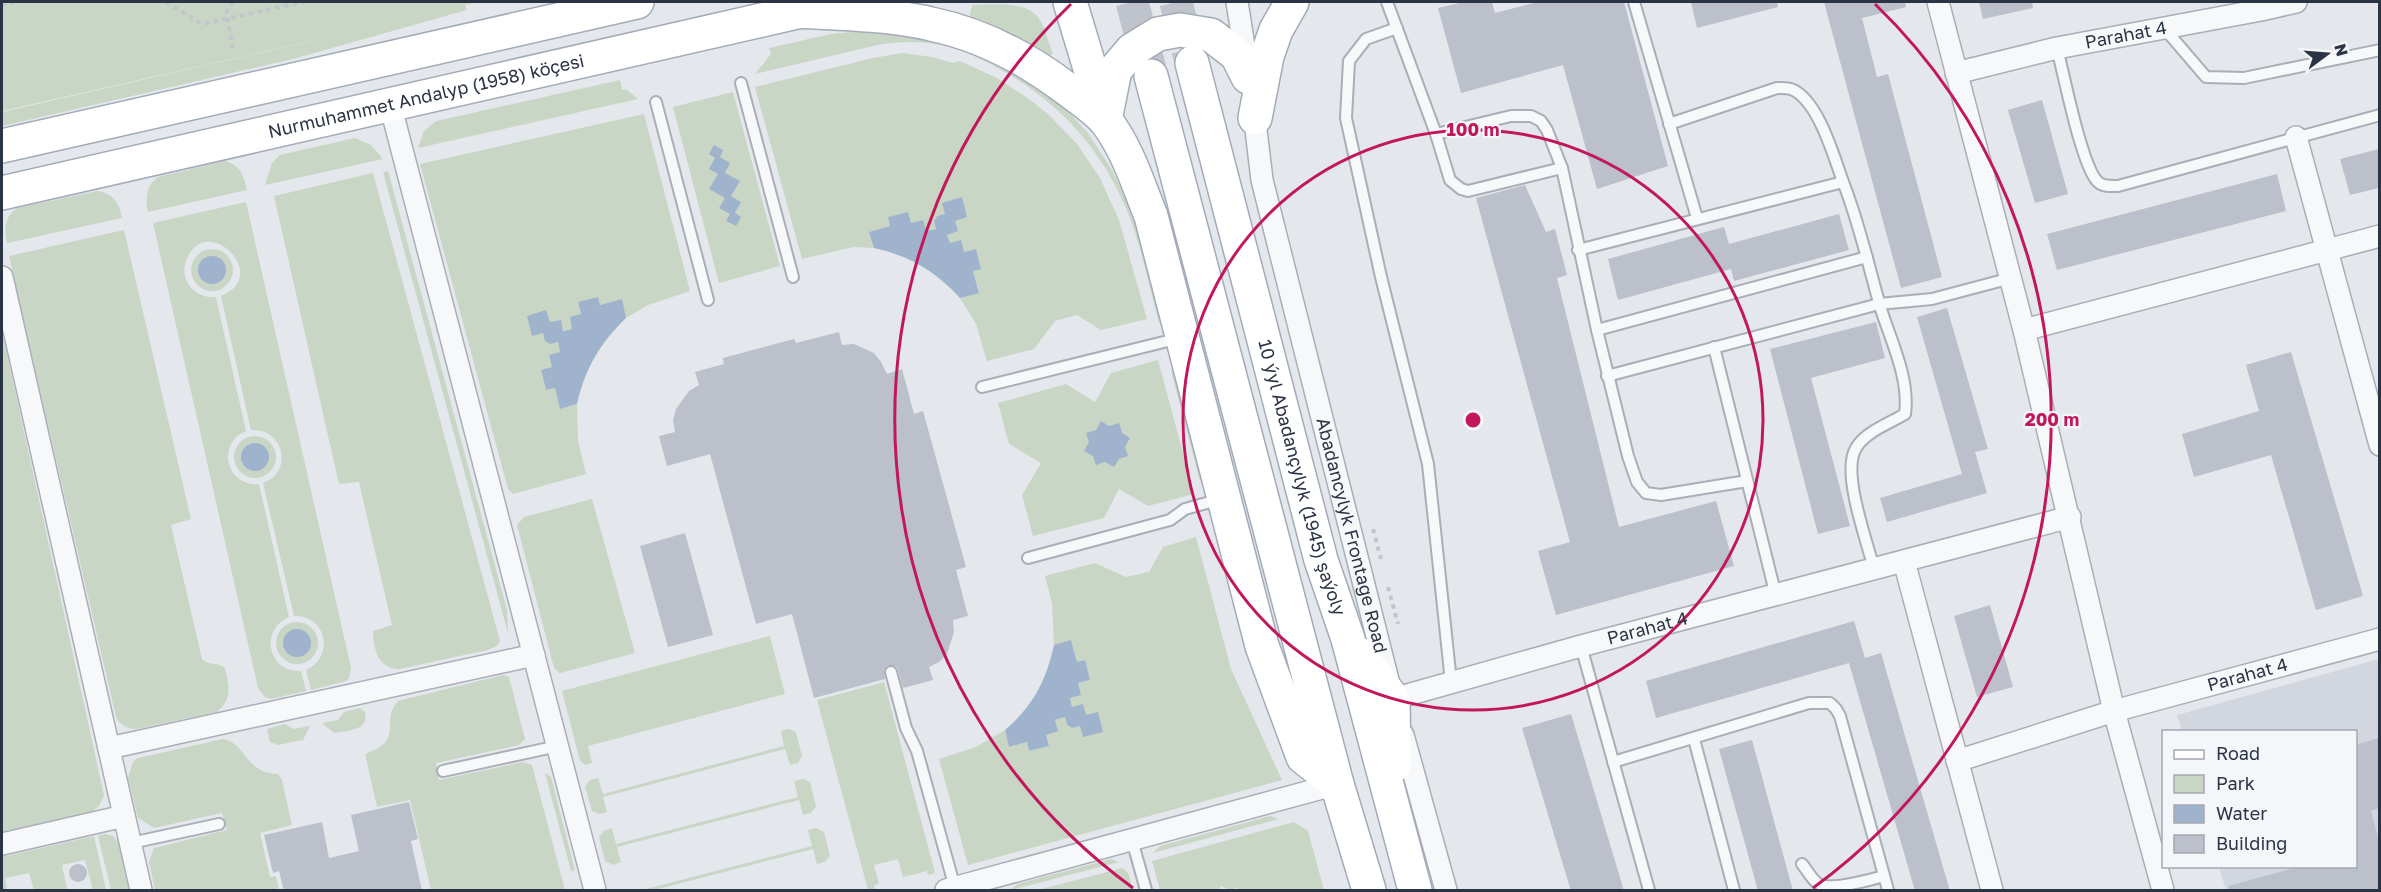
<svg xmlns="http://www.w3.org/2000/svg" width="2381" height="892" viewBox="0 0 2381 892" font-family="'Golos Text',sans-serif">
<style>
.built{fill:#d2d6de}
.green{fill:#c9d6c5}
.water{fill:#9fb4cc}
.building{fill:#bbc0ca}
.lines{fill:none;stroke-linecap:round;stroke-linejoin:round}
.primary-tunnel{stroke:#bfc3cb;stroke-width:33;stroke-dasharray:33 16;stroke-linecap:butt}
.lane-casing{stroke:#a9aeb7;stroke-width:14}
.street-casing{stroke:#a9aeb7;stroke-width:24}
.primary-casing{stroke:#a3abb8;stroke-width:36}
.path{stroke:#c2c5cb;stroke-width:4;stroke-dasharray:4.5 4.5;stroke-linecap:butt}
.lane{stroke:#f7f8fa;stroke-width:10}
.street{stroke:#f7f8fa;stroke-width:21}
.primary{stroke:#fff;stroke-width:33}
.ring{fill:none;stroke:#c2185b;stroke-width:3}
.labels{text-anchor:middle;stroke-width:4.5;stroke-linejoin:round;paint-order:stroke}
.street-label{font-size:18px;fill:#2b3445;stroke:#f4f6f9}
.centre{fill:#c2185b;stroke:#f4f6f9;stroke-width:3}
.ring-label{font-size:18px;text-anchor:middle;font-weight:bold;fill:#c2185b;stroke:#f4f6f9;stroke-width:4.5;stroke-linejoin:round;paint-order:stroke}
</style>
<rect width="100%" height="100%" fill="#e4e7ec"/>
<!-- built -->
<path class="built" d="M 2379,659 L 2379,890 L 2226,890 L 2219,867 L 2356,866 L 2356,732 L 2182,731 L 2177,715 Z"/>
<!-- green -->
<g class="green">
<path d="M 2,2 L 478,2 L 465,5 L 467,10 L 293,59 L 2,126 L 2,112 L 346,33 L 2,111 Z"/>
<path d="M 972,5 C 992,5 1023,0 1038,17 C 1045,26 1048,42 1053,53 L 1047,60 L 969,19 Z"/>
<path d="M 860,31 L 895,31 L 951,43 L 949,47 C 928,41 904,41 882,44 L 755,74 L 771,54 L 769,48 L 831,34 Z"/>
<path d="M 961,45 L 999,60 L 1060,103 L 1088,133 L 1112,170 L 1132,213 L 1163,321 L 1159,323 C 1149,286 1142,248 1128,213 C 1095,132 1038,83 959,49 Z"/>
<path d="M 902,53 L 932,57 L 953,63 L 960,61 L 997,78 L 1029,99 L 1048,114 L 1077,144 L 1100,178 L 1119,220 L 1147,319 L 1101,330 L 1077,315 L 1055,321 L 1034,349 L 987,361 L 976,324 L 960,298 L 979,292 L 973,271 L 976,249 L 964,252 L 949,244 L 945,214 L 937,216 L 934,221 L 936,229 L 926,231 L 911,223 L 907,212 L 890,226 L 870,232 L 874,248 L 853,247 L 802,259 L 755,87 L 873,58 Z"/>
<path d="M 620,80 L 622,90 L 626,89 L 638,99 L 418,148 L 424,131 L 436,121 Z"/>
<path d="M 733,92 L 780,266 L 719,283 L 673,107 Z"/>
<path d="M 644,114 L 690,291 L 648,305 L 626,318 L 621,300 L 600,305 L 578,302 L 581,314 L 572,329 L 543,333 L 558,342 L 560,352 L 552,367 L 541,371 L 546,390 L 555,388 L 560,409 L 577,404 L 578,441 L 586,474 L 513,494 L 508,489 L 420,164 Z"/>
<path d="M 355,138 L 371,145 L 383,159 L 265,185 L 272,163 L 280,155 Z"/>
<path d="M 225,161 C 240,165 244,176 247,190 L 148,212 C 145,198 146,186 158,177 Z"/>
<path d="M 388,171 L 507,610 L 508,633 L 383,172 Z"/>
<path d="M 373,173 L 500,641 L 497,646 L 488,650 L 399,669 C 378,669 373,648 373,631 L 392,625 L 359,482 L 340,484 L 338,480 L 274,196 Z"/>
<path d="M 97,191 C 113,193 119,203 122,218 L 7,243 C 4,230 4,217 17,208 Z"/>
<path d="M 246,202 L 351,668 L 349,678 L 346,681 L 311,690 L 306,670 C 335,657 327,615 294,616 L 263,483 C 294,472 284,428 251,430 L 221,296 C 273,276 205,209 186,261 C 179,281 196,299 216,297 L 246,431 C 216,443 226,487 259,484 L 289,617 C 259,630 268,673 301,671 L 306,691 L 271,699 L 265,697 L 258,688 L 153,223 Z"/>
<path d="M 124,230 L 191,519 L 171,525 L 202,659 C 208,666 218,662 225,668 C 229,686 233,698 217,712 L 136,729 C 127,729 120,725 116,717 L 9,256 Z"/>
<circle cx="212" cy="270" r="21"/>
<path d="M 2,332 L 104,795 L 99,806 L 93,811 L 2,832 Z"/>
<path d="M 1158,360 L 1194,494 L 1148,506 L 1119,489 L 1104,518 L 1033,536 L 1022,495 L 1041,463 L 1009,444 L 998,403 L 1066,384 L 1095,402 L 1111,373 Z"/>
<path d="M 1175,370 L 1203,480 L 1200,481 L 1171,371 Z"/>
<circle cx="255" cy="457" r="21"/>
<path d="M 592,499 L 635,653 L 560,673 L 554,668 L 517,525 L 524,517 Z"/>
<path d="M 1196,537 L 1231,669 L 1282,780 L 968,865 L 939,759 L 976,747 L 1005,730 L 1009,747 L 1027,742 L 1029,751 L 1049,746 L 1046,735 L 1055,720 L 1065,717 L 1067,725 L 1072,728 L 1080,726 L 1086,715 L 1072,707 L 1070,698 L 1078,683 L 1090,680 L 1077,662 L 1071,641 L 1054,645 L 1052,603 L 1045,576 L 1095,563 L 1126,577 L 1149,572 L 1163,547 Z"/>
<circle cx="297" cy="643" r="21"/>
<path d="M 770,636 L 785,694 L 588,746 L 592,763 L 585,765 L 580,761 L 562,691 Z"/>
<path d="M 503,675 L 509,677 L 525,739 L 519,745 L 436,763 L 439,780 L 523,762 L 532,765 L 565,890 L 431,890 L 410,800 L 377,807 L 365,754 C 406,740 379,722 398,701 Z"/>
<path d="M 884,682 L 935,873 L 928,875 L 927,871 L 903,877 L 898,859 L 874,865 L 879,884 L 874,885 L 875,889 L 868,890 L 817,700 Z"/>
<path d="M 360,708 L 365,712 C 369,731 349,730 334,733 L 322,723 L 338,720 L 344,712 Z"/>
<path d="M 285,724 L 294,729 L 310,726 L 303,740 L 278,745 L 270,742 L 267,729 Z"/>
<path d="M 789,729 L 796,732 L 802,756 L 798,763 L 790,765 L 785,749 L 603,797 L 607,812 L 599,814 L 592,811 L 585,787 L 590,780 L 598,778 L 603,794 L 784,746 L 781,731 Z"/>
<path d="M 223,739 C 247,743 244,773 278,774 L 282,780 L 292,825 L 260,833 L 270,877 L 276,876 L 279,890 L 155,890 L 149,862 L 154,848 L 227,830 L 222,813 L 154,828 L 138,818 L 128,777 L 133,762 L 138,758 Z"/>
<path d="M 545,773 L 551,777 L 575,870 L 571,871 Z"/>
<path d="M 803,779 L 810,782 L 816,806 L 811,813 L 803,815 L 799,800 L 617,847 L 621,862 L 613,865 L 605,861 L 599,837 L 604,831 L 612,828 L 616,844 L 798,797 L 794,781 Z"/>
<path d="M 1270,816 L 1278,819 L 1153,853 L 1160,846 Z"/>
<path d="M 1294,822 L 1308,831 L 1324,890 L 1238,890 L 1237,888 L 1229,890 L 1221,886 L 1218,890 L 1160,890 L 1152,861 Z"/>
<path d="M 816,828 L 824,832 L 830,856 L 825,862 L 817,864 L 813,849 L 654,890 L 642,890 L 812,846 L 808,830 Z"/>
<path d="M 105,834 L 113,836 L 118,842 L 129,890 L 111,890 L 98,836 Z"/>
<path d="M 94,836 L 106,890 L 93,890 L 85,860 L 62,865 L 67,889 L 34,890 L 29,873 L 5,878 L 7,890 L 2,890 L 2,857 Z"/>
<path d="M 1111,859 L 1119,862 L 1011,890 L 1017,884 Z"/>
<path d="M 1122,868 L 1128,873 L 1133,890 L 1038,890 Z"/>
</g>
<!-- water -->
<g class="water">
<path d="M 714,145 L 723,150 L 720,157 L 730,163 L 725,173 L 740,181 L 731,196 L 741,202 L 735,213 L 741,217 L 736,226 L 726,221 L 730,214 L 719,208 L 725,198 L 709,189 L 718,174 L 709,169 L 715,158 L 709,154 Z"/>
<path d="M 962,197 L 967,217 L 955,221 L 958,231 L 947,235 L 950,243 L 961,240 L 964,252 L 976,249 L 981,269 L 973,271 L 979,293 L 960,298 C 935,271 910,256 874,248 L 869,232 L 890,226 L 888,217 L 908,212 L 911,223 L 923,220 L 926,231 L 936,229 L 934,221 L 937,216 L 945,214 L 942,203 Z"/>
<circle cx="212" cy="270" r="14"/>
<path d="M 598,297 L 600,305 L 622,299 L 626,318 C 600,343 585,369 577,404 L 560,409 L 555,388 L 546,390 L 541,370 L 552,367 L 549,355 L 560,352 L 558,342 L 550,344 L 545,341 L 543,333 L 532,336 L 527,316 L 546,310 L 550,322 L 561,320 L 563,331 L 572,329 L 570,317 L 581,314 L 578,302 Z"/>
<path d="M 1101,421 L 1109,426 L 1119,423 L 1122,433 L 1130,438 L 1125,447 L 1128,456 L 1119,459 L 1114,467 L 1105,462 L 1096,465 L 1093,456 L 1084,451 L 1089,442 L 1086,433 L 1096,430 Z"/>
<circle cx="255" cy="457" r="14"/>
<circle cx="297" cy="643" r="14"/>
<path d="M 1071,640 L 1077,662 L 1085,660 L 1090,680 L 1078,683 L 1081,695 L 1070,698 L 1072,707 L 1083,704 L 1086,715 L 1098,712 L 1103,732 L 1083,737 L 1080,726 L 1072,728 L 1067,725 L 1065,717 L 1055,720 L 1058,731 L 1046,735 L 1049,746 L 1029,751 L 1027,742 L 1009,747 L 1005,730 C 1033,706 1046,681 1054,645 Z"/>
</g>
<!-- building -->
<g class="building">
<path d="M 1464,2 L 1492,2 L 1495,13 L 1538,2 L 1624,2 L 1668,166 L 1597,189 L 1563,65 L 1461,93 L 1438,8 Z"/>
<path d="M 1691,2 L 1777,2 L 1778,7 L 1697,28 Z"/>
<path d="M 1824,2 L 1905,2 L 1906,7 L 1862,18 L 1877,77 L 1888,74 L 1942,277 L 1901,288 Z"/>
<path d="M 1979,2 L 2032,2 L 2033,8 L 1983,19 Z"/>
<path d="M 2042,100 L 2068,194 L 2035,203 L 2008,110 Z"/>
<path d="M 2379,149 L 2379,188 L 2350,195 L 2340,159 Z"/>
<path d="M 2277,174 L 2286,211 L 2057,270 L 2047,234 Z"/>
<path d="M 1525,185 L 1546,232 L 1555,229 L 1567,275 L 1557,278 L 1619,527 L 1716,501 L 1734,566 L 1556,615 L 1538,551 L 1570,542 L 1476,198 Z"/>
<path d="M 1839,214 L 1849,250 L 1734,281 L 1731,269 L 1618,300 L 1608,259 L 1724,227 L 1729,244 Z"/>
<path d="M 1947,308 L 1988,449 L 1975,452 L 1987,493 L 1887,522 L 1880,498 L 1962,474 L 1917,317 Z"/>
<path d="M 1876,322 L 1885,358 L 1811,378 L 1850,526 L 1818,534 L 1770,349 Z"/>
<path d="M 839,332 L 842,345 L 854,344 L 874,353 L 881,362 L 887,374 L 902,369 L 914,414 L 923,411 L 966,567 L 956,570 L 968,616 L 953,620 L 954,632 L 947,654 L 939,662 L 929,667 L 933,680 L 903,688 L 897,667 L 890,665 L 884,670 L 885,679 L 814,698 L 792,614 L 756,624 L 710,454 L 667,466 L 659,436 L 675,432 L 673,420 L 676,409 L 689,391 L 699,385 L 695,372 L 724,364 L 723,358 L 794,339 L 796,343 Z"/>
<path d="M 2291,352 L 2363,596 L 2316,610 L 2271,455 L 2194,477 L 2182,434 L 2259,411 L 2246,365 Z"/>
<path d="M 685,533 L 713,635 L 668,647 L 640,546 Z"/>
<path d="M 1990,605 L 2013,687 L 1977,697 L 1954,616 Z"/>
<path d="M 1854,621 L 1865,658 L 1881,653 L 1950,891 L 1915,891 L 1849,663 L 1656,718 L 1646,681 Z"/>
<path d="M 1571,714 L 1624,891 L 1571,891 L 1522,728 Z"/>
<path d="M 2379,738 L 2379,808 L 2371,811 L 2379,841 L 2379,891 L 2229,891 L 2228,886 L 2298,867 L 2355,867 L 2355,745 Z"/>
<path d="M 1752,740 L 1793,891 L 1758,891 L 1719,749 Z"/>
<path d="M 409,802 L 418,839 L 411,841 L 422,891 L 284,891 L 279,871 L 273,873 L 264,835 L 322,822 L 329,858 L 359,851 L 351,815 Z"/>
<circle cx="78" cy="873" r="9"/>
</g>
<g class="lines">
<!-- primary-tunnel -->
<g class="primary-tunnel">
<path d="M 1132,2 L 1150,69"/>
<path d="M 1176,2 L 1190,58"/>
</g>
<defs>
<g id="lane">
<path d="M 1387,2 L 1436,134 L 1450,180 L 1461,189 L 1468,191 L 1562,168"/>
<path d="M 1634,2 L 1697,218"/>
<path d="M 1397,28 L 1366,39 L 1349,61 L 1346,118 L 1381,277 L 1428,464 L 1451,682"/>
<path d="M 2164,28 L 2206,77 L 2244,78 L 2380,50"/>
<path d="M 2057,48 C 2064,75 2081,163 2097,181 C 2102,187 2111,186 2118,186 L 2380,115"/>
<path d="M 741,83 L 793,277"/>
<path d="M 656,102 L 708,300"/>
<path d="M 1669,124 L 1777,88 C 1780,88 1787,88 1791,89 C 1818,99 1834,157 1843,182"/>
<path d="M 1436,134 L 1511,116 L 1531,116 L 1541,121 L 1547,130 L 1562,168 L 1597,330 L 1628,456 L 1637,482 L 1646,493 L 1661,495 L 1747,481"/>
<path d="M 1578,250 L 1843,182 C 1859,222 1868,264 1880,306 C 1890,339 1910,378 1905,414 C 1890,423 1865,432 1856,448 C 1841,472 1867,541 1874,569"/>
<path d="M 1597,330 L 1867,257"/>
<path d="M 1714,347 L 1776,596"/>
<path d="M 1607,376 L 1879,304 L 1932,299 L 2011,278"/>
<path d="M 982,387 L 1180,338"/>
<path d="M 1028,558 L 1170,520 L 1185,509 L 1221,499"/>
<path d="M 1581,646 L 1649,890"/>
<path d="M 891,672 L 906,728 L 917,751 L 955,888"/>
<path d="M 1694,739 L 1734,890"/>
<path d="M 1613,762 L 1809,703 L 1830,703 L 1836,709 L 1840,716 L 1888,890"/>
<path d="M 443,771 L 558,746"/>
<path d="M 1132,840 L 1146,890"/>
<path d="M 131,843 L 219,824"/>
<path d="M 1802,864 C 1807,870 1811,878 1817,883 C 1830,892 1869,880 1884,876"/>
</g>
<g id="street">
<path d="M 1237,2 L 1247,65"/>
<path d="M 1938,2 L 2024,330 L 2114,711 L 2163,890"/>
<path id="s1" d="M 1956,73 L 2057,48 L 2261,10 L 2296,2"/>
<path d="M 390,104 L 595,890"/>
<path id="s2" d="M 1253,105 L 1262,180 L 1389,684"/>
<path d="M 2296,137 L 2380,445"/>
<path d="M 2,277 L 141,890"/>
<path d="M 2024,330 L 2380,236"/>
<path d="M 1904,561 L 1992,890"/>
<path id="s3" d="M 1393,699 L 1581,646 L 2070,517"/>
<path d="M 1403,735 L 1446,890"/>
<path d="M 109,748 L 534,655"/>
<path id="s4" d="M 1957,761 L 2114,711 L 2380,639"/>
<path d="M 2,844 L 124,816"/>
<path d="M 946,890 L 1337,784"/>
</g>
<g id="primary">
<path d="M 1070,2 L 1104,115"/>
<path d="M 799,11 C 843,14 889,14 931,24 C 979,34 1024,57 1063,86 C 1076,96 1095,108 1106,121 C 1127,148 1138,184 1151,216 L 1262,646 L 1303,757 L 1337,784"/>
<path id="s5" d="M 1192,63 L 1321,560 L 1348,639 L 1415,890"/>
<path d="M 1151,76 L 1337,784 L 1369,890"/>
<path d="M 1255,118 L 1267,56 L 1276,30 L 1292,2"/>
<path d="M 1105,120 L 1115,70 L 1132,50 L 1158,34 L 1180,30 L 1211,35 L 1237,55 L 1248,77"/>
<path d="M 2,146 L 637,2"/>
<path id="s6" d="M 2,193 L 819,7"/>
<path d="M 1359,654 L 1393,699 L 1394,765"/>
</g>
</defs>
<!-- lane casing -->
<use href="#lane" class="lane-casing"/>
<!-- street casing -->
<use href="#street" class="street-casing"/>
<!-- primary casing -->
<use href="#primary" class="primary-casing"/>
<!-- path -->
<g class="path">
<path d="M 166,2 L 202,24 L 303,2"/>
<path d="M 233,2 L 226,13 L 234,53"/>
<path d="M 2,4 L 14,2"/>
<path d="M 1373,529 L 1381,559"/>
<path d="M 1388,587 L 1398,624"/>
</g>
<!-- lane -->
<use href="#lane" class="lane"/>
<!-- street -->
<use href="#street" class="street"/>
<!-- primary -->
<use href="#primary" class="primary"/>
</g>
<!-- distance rings -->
<g class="ring">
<circle cx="1473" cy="420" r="290"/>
<path d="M1133 888A579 579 0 0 1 1071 4M1875 4A579 579 0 0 1 1813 888"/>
</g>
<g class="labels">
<!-- street labels -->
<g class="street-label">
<text dy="6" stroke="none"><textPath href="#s1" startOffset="174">Parahat 4</textPath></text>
<text dy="6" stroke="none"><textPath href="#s6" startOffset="435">Nurmuhammet Andalyp (1958) köçesi</textPath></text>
<text dy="6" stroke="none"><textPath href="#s5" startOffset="429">10 ýyl Abadançylyk (1945) şaýoly</textPath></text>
<text dy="6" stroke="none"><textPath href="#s2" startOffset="442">Abadancylyk Frontage Road</textPath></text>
<text dy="6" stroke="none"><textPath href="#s3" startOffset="264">Parahat 4</textPath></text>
<text dy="6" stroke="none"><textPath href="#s4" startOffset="303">Parahat 4</textPath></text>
</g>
</g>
<circle cx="1473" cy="420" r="9" class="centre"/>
<g class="ring-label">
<text x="1473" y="136">100 m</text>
<text x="2052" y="426">200 m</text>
</g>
<!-- border -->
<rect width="2381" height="892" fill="none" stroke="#2b3445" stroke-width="6"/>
<!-- legend -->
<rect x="2162" y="730" width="195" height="138" fill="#f4f6f9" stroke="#a4a8b1" stroke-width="1.5"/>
<rect x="2174" y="750" width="30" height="9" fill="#ffffff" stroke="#a4a8b1" stroke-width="1.5"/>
<text x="2216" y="760" font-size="18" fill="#2b3445">Road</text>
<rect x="2174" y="775" width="30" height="18" fill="#c9d6c5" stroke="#a4a8b1" stroke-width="1.5"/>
<text x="2216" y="790" font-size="18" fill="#2b3445">Park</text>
<rect x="2174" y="805" width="30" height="18" fill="#9fb4cc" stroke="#a4a8b1" stroke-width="1.5"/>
<text x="2216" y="820" font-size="18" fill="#2b3445">Water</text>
<rect x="2174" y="835" width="30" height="18" fill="#bbc0ca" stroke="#a4a8b1" stroke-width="1.5"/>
<text x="2216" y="850" font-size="18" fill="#2b3445">Building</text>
<!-- north arrow -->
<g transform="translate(2327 54) rotate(74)" stroke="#f4f6f9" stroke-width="4.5" paint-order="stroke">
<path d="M0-4.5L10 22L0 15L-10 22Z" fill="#2b3445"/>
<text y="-9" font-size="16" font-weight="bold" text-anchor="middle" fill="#2b3445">N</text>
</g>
</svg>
